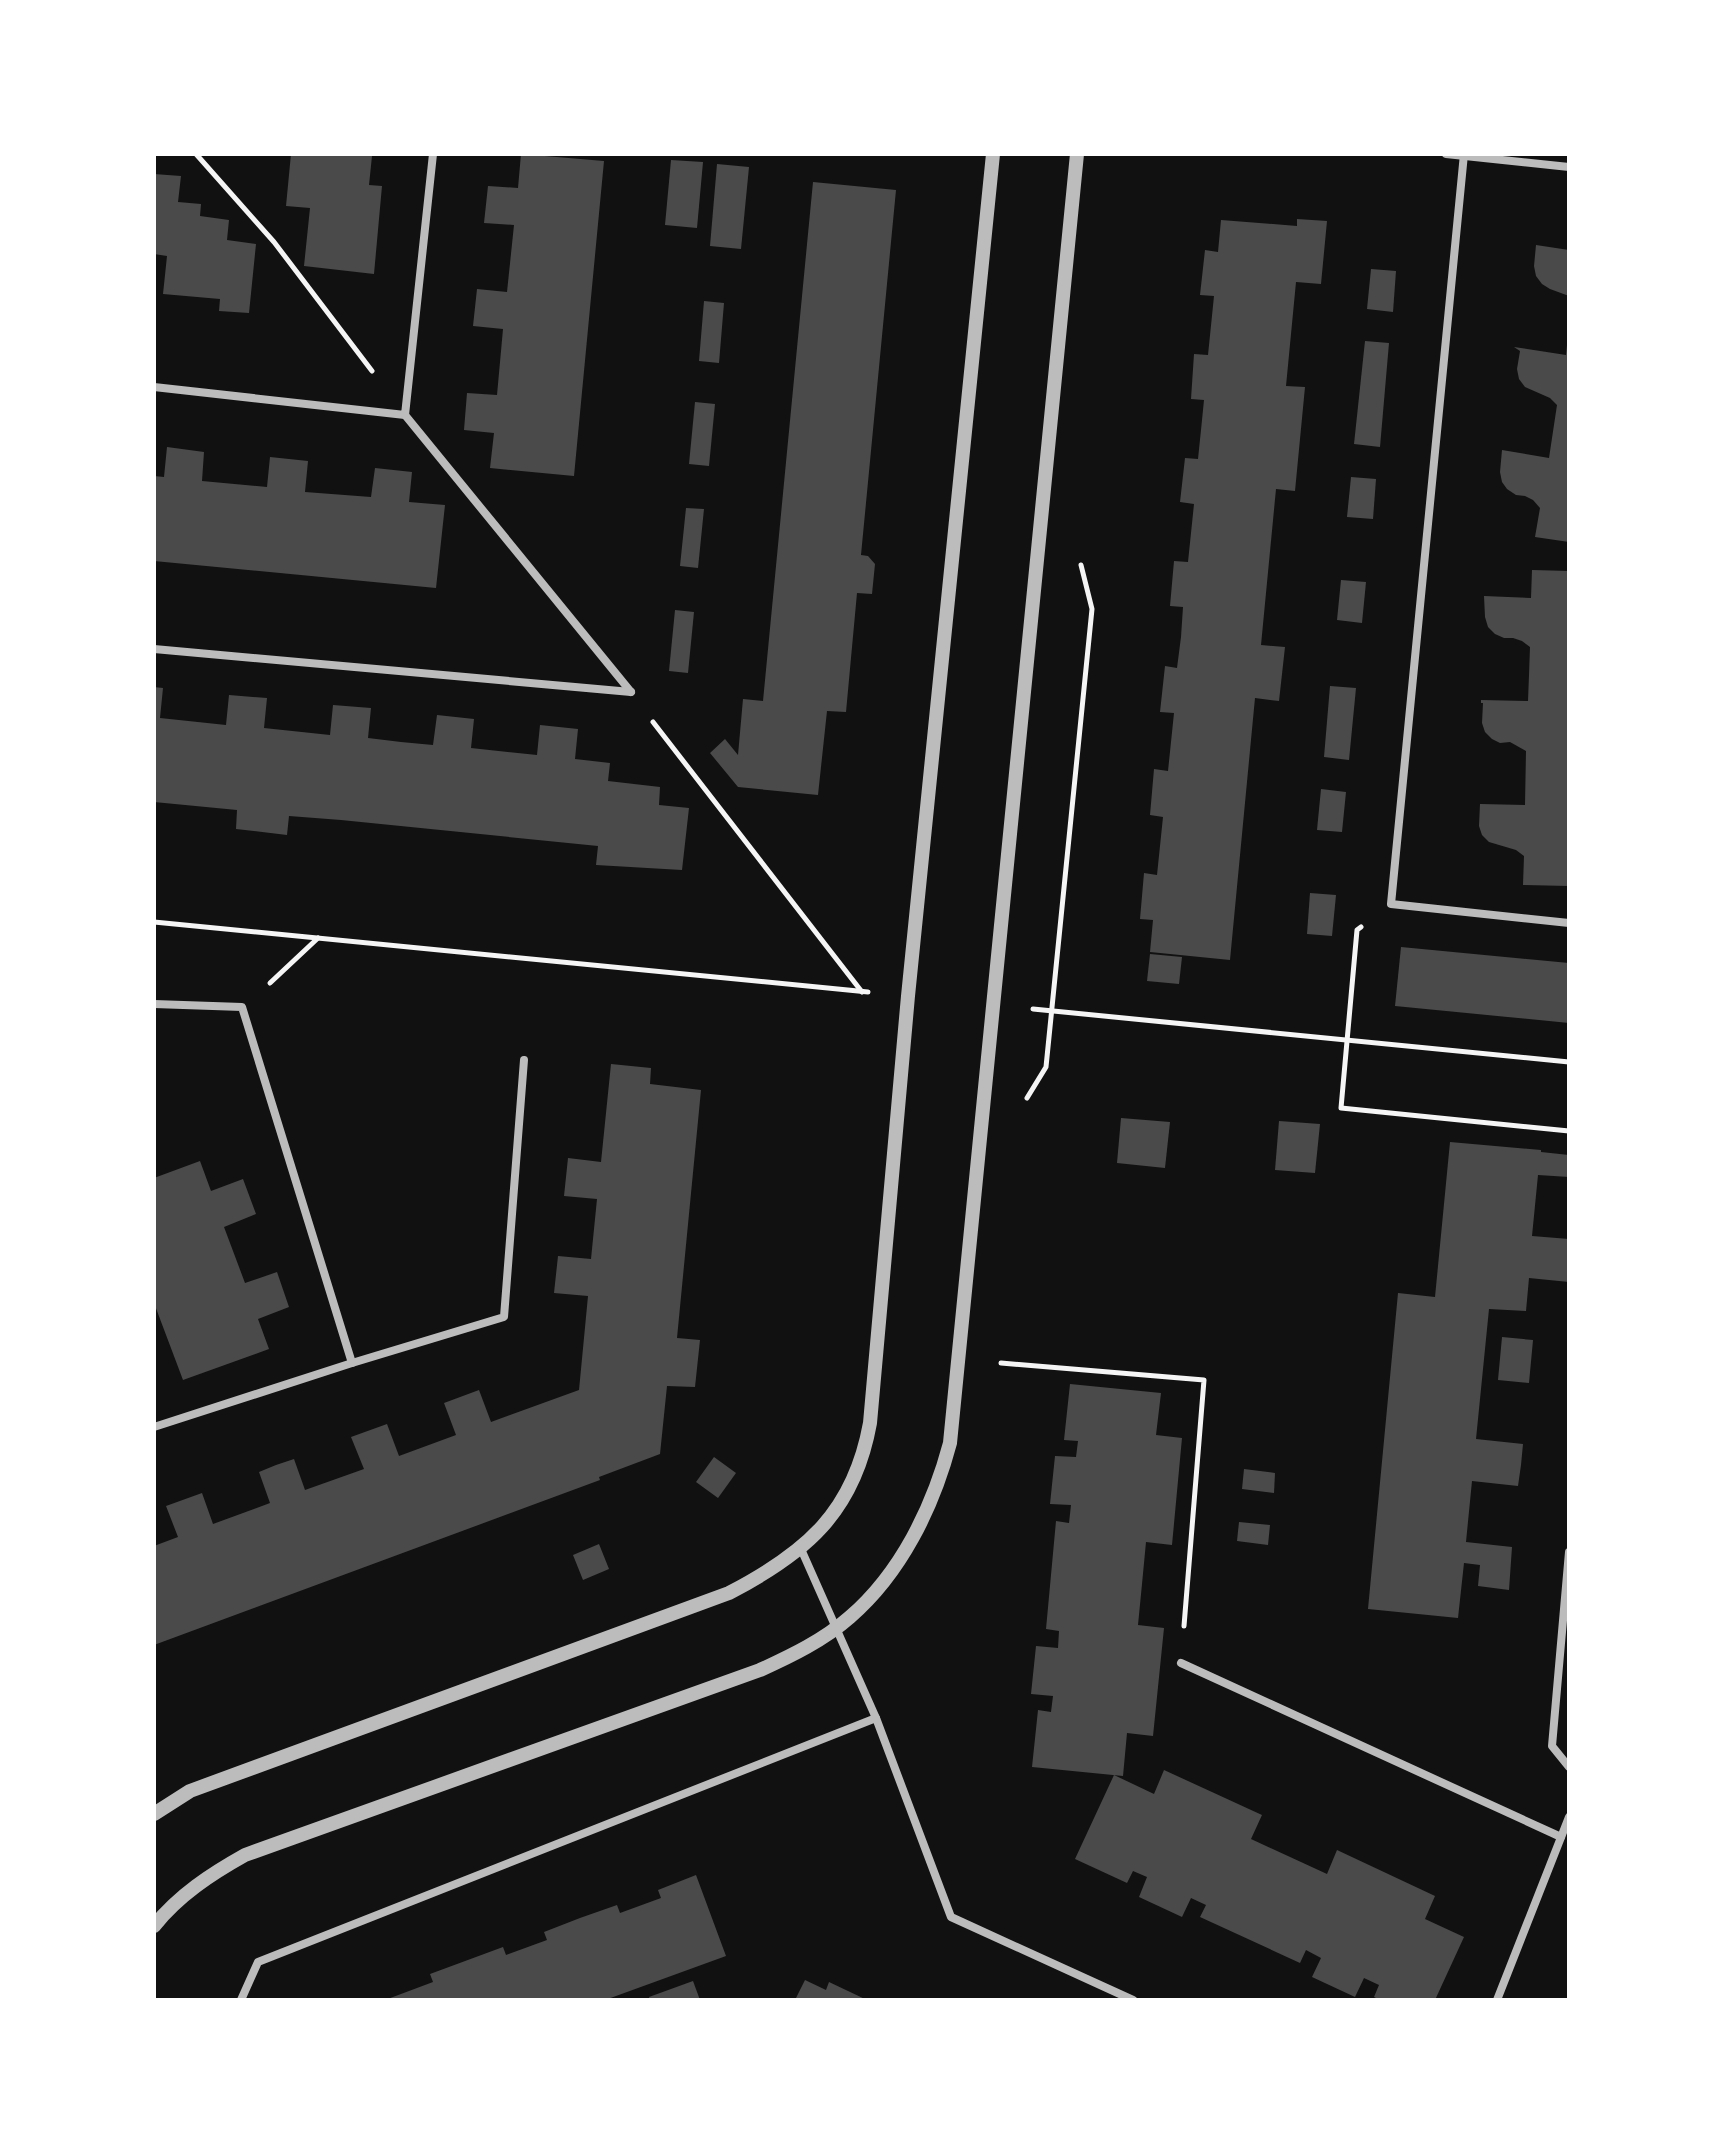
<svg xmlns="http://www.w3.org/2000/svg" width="1723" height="2154" viewBox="0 0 1723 2154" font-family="'Alegreya Sans',sans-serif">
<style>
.building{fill:#4a4a4a}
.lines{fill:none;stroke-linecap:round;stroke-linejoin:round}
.path{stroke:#f5f5f5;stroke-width:5}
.minor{stroke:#bcbcbc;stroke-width:8}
.tertiary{stroke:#bcbcbc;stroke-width:14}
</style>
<rect width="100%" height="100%" fill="#111"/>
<!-- building -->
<g class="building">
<path d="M 291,154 L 372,156 L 369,185 L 382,186 L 374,274 L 304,266 L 310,208 L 286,206 Z"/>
<path d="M 521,154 L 604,161 L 574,476 L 490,468 L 494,433 L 464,430 L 467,393 L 497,395 L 503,329 L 473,326 L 477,289 L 507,292 L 514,225 L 484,223 L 488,186 L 518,188 Z"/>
<path d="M 671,160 L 703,162 L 697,228 L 665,225 Z"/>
<path d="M 717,164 L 749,167 L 741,249 L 710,246 Z"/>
<path d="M 154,174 L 181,176 L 178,202 L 201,204 L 200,216 L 229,220 L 227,240 L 256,244 L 249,313 L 219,311 L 220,299 L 163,294 L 167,256 L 154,254 Z"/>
<path d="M 813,182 L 896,190 L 861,555 L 868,556 L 875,564 L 872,594 L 857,593 L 846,712 L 827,711 L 818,795 L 738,787 L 710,753 L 725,739 L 738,755 L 743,699 L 763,701 Z"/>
<path d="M 1297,219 L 1327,221 L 1321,284 L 1296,282 L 1286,386 L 1305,387 L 1295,491 L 1276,489 L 1261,645 L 1285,647 L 1279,701 L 1255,698 L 1230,960 L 1150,952 L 1153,920 L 1140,919 L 1144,873 L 1157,875 L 1163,817 L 1150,815 L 1154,769 L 1168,771 L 1174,713 L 1160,712 L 1165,666 L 1177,668 L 1181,637 L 1183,607 L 1170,606 L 1174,561 L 1188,562 L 1194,504 L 1180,502 L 1185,458 L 1198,459 L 1201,430 L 1204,400 L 1191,399 L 1194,354 L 1208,355 L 1214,296 L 1200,295 L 1205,250 L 1218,252 L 1221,220 L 1297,226 Z"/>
<path d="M 1536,245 L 1569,250 L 1569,296 L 1550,289 L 1542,284 L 1536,276 L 1534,266 Z"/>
<path d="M 1371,269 L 1396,271 L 1393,312 L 1367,309 Z"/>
<path d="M 704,301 L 724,303 L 719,363 L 699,361 Z"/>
<path d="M 1365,341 L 1389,343 L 1380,447 L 1354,444 Z"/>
<path d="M 1567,345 L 1569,345 L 1569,542 L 1535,537 L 1540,508 L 1533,500 L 1525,496 L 1516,495 L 1507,489 L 1502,482 L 1500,472 L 1502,450 L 1549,458 L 1557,405 L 1550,398 L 1525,387 L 1519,379 L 1517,369 L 1520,351 L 1514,347 L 1566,355 Z"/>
<path d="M 695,402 L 715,404 L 709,466 L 689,464 Z"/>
<path d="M 167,447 L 204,452 L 202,481 L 267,487 L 270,457 L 308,461 L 305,492 L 371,497 L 375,468 L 412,472 L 409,502 L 445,505 L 436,588 L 154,561 L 154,476 L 164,477 Z"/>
<path d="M 1351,477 L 1376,479 L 1373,519 L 1347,517 Z"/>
<path d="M 686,508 L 704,509 L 698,568 L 680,566 Z"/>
<path d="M 1532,570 L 1569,571 L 1569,886 L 1523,885 L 1524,856 L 1516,850 L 1489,842 L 1482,835 L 1479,826 L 1480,804 L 1525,805 L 1526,751 L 1510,742 L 1500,743 L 1492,739 L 1485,732 L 1482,723 L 1483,703 L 1481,703 L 1481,700 L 1528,701 L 1529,675 L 1530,647 L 1522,641 L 1513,638 L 1504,638 L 1495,634 L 1488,627 L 1485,617 L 1484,596 L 1531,598 Z"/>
<path d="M 1341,580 L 1366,582 L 1362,623 L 1337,620 Z"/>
<path d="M 675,610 L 694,612 L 688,673 L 669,671 Z"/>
<path d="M 1330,686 L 1356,688 L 1349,760 L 1324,757 Z"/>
<path d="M 154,687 L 163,688 L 160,718 L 226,725 L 229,695 L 267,698 L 264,728 L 330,735 L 333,705 L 371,708 L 368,738 L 401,742 L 433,745 L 437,715 L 474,719 L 471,748 L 537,755 L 540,725 L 578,729 L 575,759 L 610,763 L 608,781 L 660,787 L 659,805 L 689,808 L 682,870 L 596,865 L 598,846 L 341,820 L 289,816 L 287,835 L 236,829 L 237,810 L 154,802 Z"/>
<path d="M 1321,789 L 1346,792 L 1342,832 L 1317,830 Z"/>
<path d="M 1310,893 L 1336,895 L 1332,936 L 1307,934 Z"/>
<path d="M 1401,947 L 1569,963 L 1569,1023 L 1395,1006 Z"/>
<path d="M 1150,954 L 1182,957 L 1179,984 L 1147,981 Z"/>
<path d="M 611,1064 L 651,1068 L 650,1084 L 701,1090 L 677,1338 L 700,1340 L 695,1387 L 667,1386 L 660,1454 L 599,1477 L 600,1480 L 154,1645 L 154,1546 L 178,1537 L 166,1506 L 202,1493 L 213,1524 L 270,1503 L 259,1472 L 276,1465 L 294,1459 L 305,1490 L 364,1469 L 351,1437 L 387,1424 L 399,1456 L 456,1435 L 444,1403 L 479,1390 L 491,1422 L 579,1390 L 588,1296 L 554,1293 L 558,1256 L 591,1259 L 597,1199 L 564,1196 L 568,1158 L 601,1162 Z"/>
<path d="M 1121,1118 L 1170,1122 L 1165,1168 L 1117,1163 Z"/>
<path d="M 1279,1121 L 1320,1124 L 1315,1173 L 1275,1170 Z"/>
<path d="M 1450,1142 L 1541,1150 L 1541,1152 L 1569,1155 L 1569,1177 L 1538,1175 L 1532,1236 L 1569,1239 L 1569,1282 L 1529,1278 L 1526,1311 L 1489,1309 L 1476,1439 L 1523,1444 L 1521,1465 L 1518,1486 L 1472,1481 L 1466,1542 L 1512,1547 L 1509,1590 L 1478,1586 L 1480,1565 L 1464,1563 L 1458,1618 L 1368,1609 L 1398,1293 L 1435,1297 Z"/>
<path d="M 200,1161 L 211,1191 L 243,1179 L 256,1214 L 224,1227 L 245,1283 L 277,1272 L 289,1307 L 258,1319 L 269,1349 L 183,1380 L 154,1303 L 154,1178 Z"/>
<path d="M 1502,1337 L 1533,1340 L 1529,1383 L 1498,1380 Z"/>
<path d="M 1070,1384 L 1161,1393 L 1156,1435 L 1182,1438 L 1172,1545 L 1146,1542 L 1142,1584 L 1138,1625 L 1164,1628 L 1153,1736 L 1127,1733 L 1123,1776 L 1032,1767 L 1038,1710 L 1051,1712 L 1053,1696 L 1031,1694 L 1036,1646 L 1058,1648 L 1059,1631 L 1046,1629 L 1056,1521 L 1069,1523 L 1071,1505 L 1050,1504 L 1055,1456 L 1076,1457 L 1078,1441 L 1064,1440 Z"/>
<path d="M 714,1457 L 736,1473 L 718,1498 L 696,1482 Z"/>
<path d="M 1244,1469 L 1275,1473 L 1274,1493 L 1242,1489 Z"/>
<path d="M 1239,1522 L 1270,1525 L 1268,1545 L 1237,1541 Z"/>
<path d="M 599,1544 L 609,1569 L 583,1580 L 573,1555 Z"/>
<path d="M 1164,1770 L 1262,1815 L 1251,1839 L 1327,1874 L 1337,1850 L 1435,1896 L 1425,1919 L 1464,1937 L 1435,2000 L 1380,2000 L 1374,1997 L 1379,1985 L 1364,1978 L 1355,1997 L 1312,1977 L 1321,1958 L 1306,1950 L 1300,1963 L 1200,1917 L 1206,1905 L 1191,1898 L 1182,1917 L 1139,1897 L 1147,1877 L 1133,1871 L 1127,1883 L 1075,1859 L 1114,1775 L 1154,1794 Z"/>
<path d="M 696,1875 L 726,1956 L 605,2000 L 385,2000 L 433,1982 L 430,1974 L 503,1947 L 506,1955 L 547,1940 L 544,1932 L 580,1918 L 617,1905 L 620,1913 L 661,1898 L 658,1890 Z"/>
<path d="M 805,1980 L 826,1990 L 829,1982 L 867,2000 L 795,2000 Z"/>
<path d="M 693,1981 L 700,2000 L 650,2000 L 649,1997 Z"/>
</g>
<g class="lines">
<!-- path -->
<g class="path">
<path d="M 196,154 L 274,242 L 372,371"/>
<path d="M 653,722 L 862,992"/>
<path d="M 154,922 L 868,992"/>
<path d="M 1361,927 L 1357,930 L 1341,1108 L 1569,1131"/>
<path d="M 270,983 L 318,938"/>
<path d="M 1033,1009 L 1569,1062"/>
<path d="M 1027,1098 L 1046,1067 L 1092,609 L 1081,565"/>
<path d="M 1001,1363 L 1204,1380 L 1184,1626"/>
</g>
<!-- minor -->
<g class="minor">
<path d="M 1446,154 L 1569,167"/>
<path d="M 1464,154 L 1391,904 L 1569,923"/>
<path d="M 154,387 L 405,415 L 433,154"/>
<path d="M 405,415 L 631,692"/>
<path d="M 154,649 L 631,692"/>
<path d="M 154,1004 L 242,1007 L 352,1363"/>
<path d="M 154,1427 L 352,1363 L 504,1317 L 524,1060"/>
<path d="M 801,1549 L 876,1718 L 951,1917 L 1133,2000"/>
<path d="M 1569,1552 L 1552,1746 L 1569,1767"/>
<path d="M 1181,1663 L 1561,1837"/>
<path d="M 241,2000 L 258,1962 L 876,1718"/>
<path d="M 1497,2000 L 1569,1817"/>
</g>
<!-- tertiary -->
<g class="tertiary">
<path d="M 154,1814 L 190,1791 L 729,1593 C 806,1553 854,1512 870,1423 L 908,996 L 993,154"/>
<path d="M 154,1926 C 179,1895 211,1874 245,1855 L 760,1670 C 791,1656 824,1640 850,1617 C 901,1573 933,1507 950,1443 L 1077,154"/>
</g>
</g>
<!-- border -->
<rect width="1723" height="2154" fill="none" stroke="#ffffff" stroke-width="312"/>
</svg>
